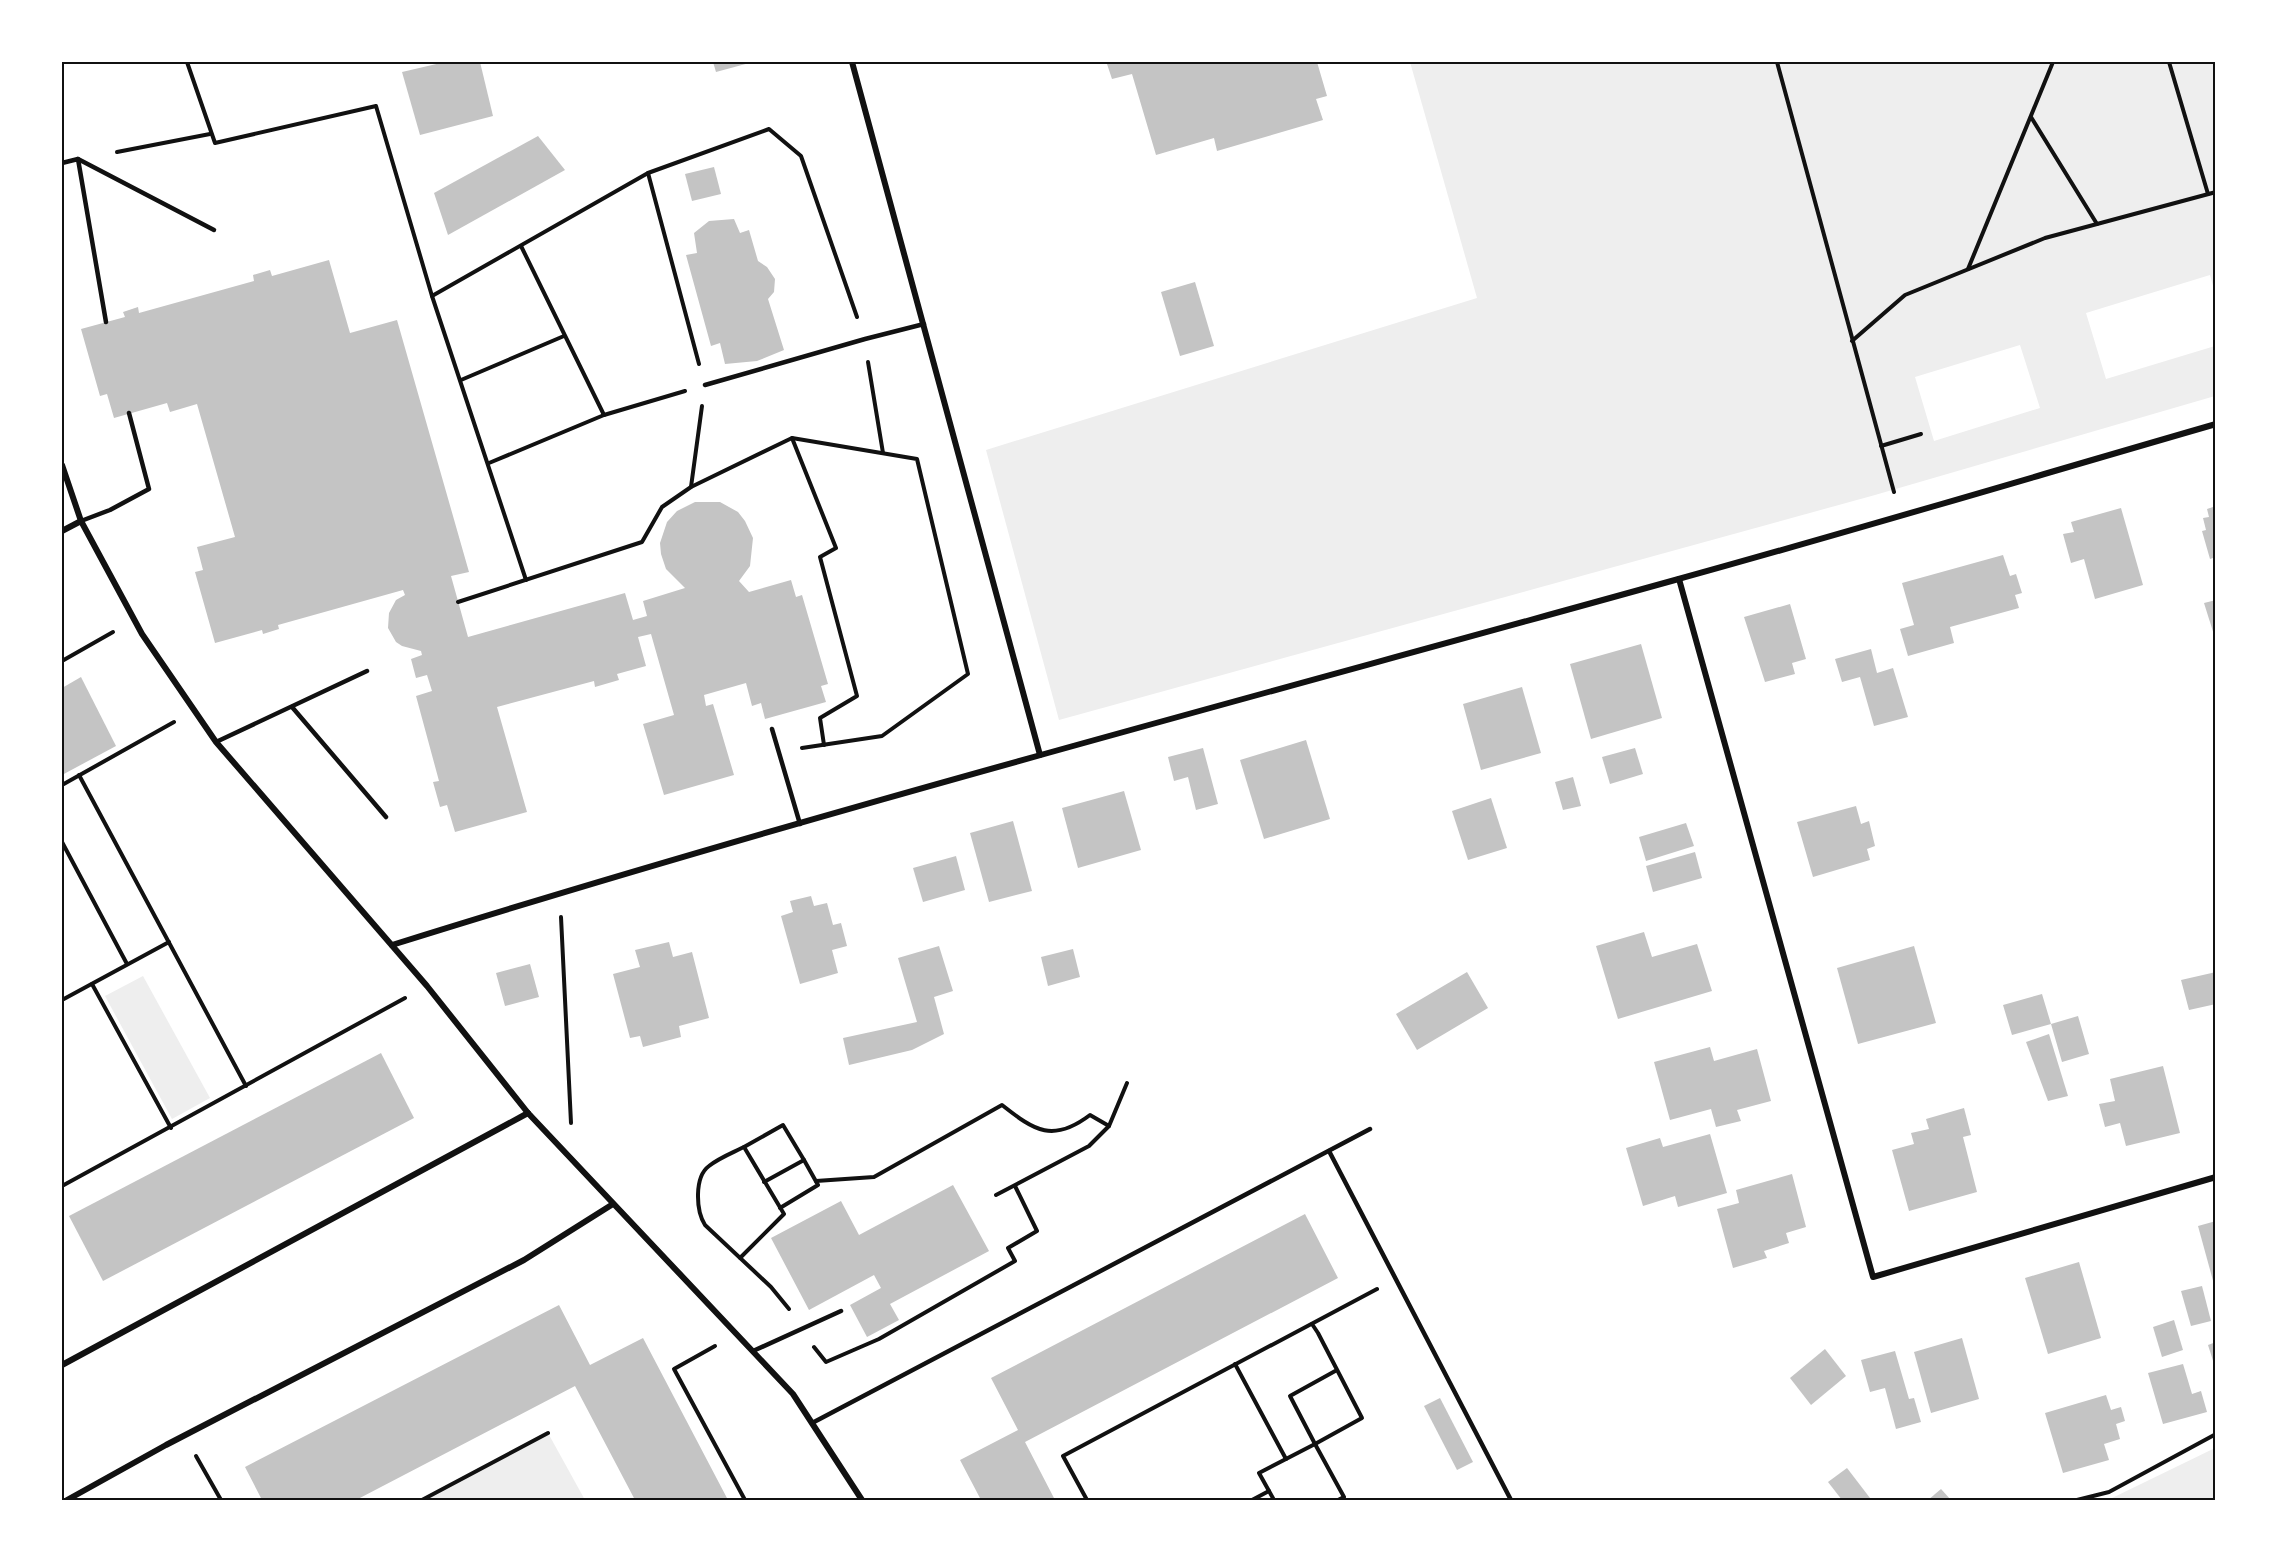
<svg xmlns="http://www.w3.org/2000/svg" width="2277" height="1562" viewBox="0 0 2277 1562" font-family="'Source Sans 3',sans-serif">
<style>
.green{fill:#eee;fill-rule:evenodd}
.building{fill:#c4c4c4}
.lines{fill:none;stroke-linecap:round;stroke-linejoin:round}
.path{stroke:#111;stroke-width:4}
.service{stroke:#111;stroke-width:4.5}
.minor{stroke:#111;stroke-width:6}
.neatline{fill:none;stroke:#111;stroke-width:2}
</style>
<rect width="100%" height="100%" fill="#fff"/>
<!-- green -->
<g class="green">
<path d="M 1410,62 L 2215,62 L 2215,293 L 2210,275 L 2086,313 L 2106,379 L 2215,346 L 2215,396 L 1875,495 L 1059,720 L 986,450 L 1477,298 ZM 2020,345 L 2040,408 L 1934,441 L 1915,377 Z"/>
<path d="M 143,976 L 210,1098 L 172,1119 L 105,996 Z"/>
<path d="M 548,1433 L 585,1500 L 423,1500 Z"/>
<path d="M 2215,1448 L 2215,1500 L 2108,1500 Z"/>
</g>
<!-- building -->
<g class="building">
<path d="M 445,62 L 480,62 L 493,116 L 420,135 L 402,72 Z"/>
<path d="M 713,62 L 753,62 L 716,72 Z"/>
<path d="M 1114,62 L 1317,62 L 1327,96 L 1316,99 L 1323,120 L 1217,151 L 1214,138 L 1156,155 L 1132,74 L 1112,79 L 1107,64 Z"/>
<path d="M 538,136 L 565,170 L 448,235 L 434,193 Z"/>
<path d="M 714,167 L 721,194 L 692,201 L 685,174 Z"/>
<path d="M 734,219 L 740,233 L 749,230 L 758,261 L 767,267 L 775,279 L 774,292 L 768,299 L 784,350 L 757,361 L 725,364 L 720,343 L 711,346 L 686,255 L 697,253 L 694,233 L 709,221 Z"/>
<path d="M 329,260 L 350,333 L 397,320 L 469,572 L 451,576 L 468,637 L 625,593 L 633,620 L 647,616 L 643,601 L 685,588 L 666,569 L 661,554 L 660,543 L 667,522 L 677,511 L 695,502 L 720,502 L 738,512 L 745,521 L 753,538 L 750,566 L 739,581 L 749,592 L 791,580 L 796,597 L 802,595 L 828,684 L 821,686 L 826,702 L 765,719 L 761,703 L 752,706 L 746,683 L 704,695 L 706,706 L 713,704 L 734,775 L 664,795 L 643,724 L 674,715 L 651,634 L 638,637 L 646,666 L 617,674 L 619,680 L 595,687 L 594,681 L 497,707 L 527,812 L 455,832 L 447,805 L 440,807 L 433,782 L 439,781 L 416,696 L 432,691 L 427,675 L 416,678 L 411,659 L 422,655 L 421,651 L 402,646 L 396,642 L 388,628 L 389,613 L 396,600 L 405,595 L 403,590 L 278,625 L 279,629 L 263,634 L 262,630 L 215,643 L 195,572 L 203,570 L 197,547 L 235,537 L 197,404 L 170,412 L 167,403 L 114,418 L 107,394 L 100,396 L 81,329 L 125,317 L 123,312 L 138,307 L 139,313 L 254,281 L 253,275 L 270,270 L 272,276 Z"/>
<path d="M 1195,282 L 1214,346 L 1180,356 L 1161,292 Z"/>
<path d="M 2216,506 L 2216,557 L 2210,559 L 2202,531 L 2206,530 L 2203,518 L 2209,517 L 2207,509 Z"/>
<path d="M 2121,508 L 2143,585 L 2095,599 L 2084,559 L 2071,563 L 2063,534 L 2074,532 L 2071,522 Z"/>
<path d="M 2003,555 L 2010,576 L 2016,574 L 2022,593 L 2015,595 L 2019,608 L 1950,627 L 1954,643 L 1908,656 L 1900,629 L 1914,625 L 1902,583 Z"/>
<path d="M 2216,600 L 2216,638 L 2215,638 L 2204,603 Z"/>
<path d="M 1790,604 L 1806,659 L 1792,663 L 1795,674 L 1765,682 L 1744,617 Z"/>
<path d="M 1641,644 L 1662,718 L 1591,739 L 1570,664 Z"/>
<path d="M 1871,649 L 1877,673 L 1893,668 L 1908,717 L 1874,726 L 1860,677 L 1842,682 L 1835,659 Z"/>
<path d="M 81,677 L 116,746 L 62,775 L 62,688 Z"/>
<path d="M 1522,687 L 1541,753 L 1481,770 L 1463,704 Z"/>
<path d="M 1306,740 L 1330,819 L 1264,839 L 1240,760 Z"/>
<path d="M 1203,748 L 1218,804 L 1196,810 L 1188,777 L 1174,781 L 1168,757 Z"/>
<path d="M 1635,748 L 1643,774 L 1610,784 L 1602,757 Z"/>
<path d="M 1573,777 L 1581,806 L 1563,810 L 1555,782 Z"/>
<path d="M 1124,791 L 1141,850 L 1078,868 L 1062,808 Z"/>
<path d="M 1491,798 L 1507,848 L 1468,860 L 1452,811 Z"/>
<path d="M 1856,806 L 1861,824 L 1869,821 L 1875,846 L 1867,849 L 1870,860 L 1813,877 L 1797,822 Z"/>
<path d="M 1013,821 L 1032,891 L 989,902 L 970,833 Z"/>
<path d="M 1686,823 L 1694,846 L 1646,861 L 1639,837 Z"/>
<path d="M 1695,852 L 1702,878 L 1653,892 L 1646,866 Z"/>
<path d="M 956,856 L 965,890 L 923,902 L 913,868 Z"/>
<path d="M 811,896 L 814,906 L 827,903 L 833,925 L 841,923 L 847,946 L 832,950 L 838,973 L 800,984 L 781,916 L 793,912 L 790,901 Z"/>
<path d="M 1644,932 L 1652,957 L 1697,944 L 1712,991 L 1618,1019 L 1596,946 Z"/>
<path d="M 669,942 L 673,957 L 692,952 L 709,1018 L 679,1026 L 681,1037 L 643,1047 L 640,1036 L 630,1038 L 613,974 L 640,967 L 635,950 Z"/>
<path d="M 939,946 L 953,991 L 934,997 L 944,1034 L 912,1050 L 849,1065 L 843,1038 L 917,1022 L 898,958 Z"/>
<path d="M 1914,946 L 1936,1023 L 1858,1044 L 1837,968 Z"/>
<path d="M 1073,949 L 1080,977 L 1048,986 L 1041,957 Z"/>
<path d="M 530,964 L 539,997 L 505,1006 L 496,973 Z"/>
<path d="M 1467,972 L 1488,1008 L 1417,1050 L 1396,1014 Z"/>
<path d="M 2216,972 L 2216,1004 L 2189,1010 L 2181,980 Z"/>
<path d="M 2042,994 L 2051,1024 L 2078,1016 L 2089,1054 L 2062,1062 L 2051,1024 L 2012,1035 L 2003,1005 Z"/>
<path d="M 2049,1034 L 2068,1096 L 2048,1101 L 2026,1042 Z"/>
<path d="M 1710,1047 L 1714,1061 L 1757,1049 L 1771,1101 L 1737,1110 L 1741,1121 L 1716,1127 L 1711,1109 L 1670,1120 L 1654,1062 Z"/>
<path d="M 381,1053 L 414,1118 L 103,1281 L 69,1216 Z"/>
<path d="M 2163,1066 L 2180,1133 L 2126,1146 L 2120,1123 L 2105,1127 L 2099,1104 L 2115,1101 L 2110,1079 Z"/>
<path d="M 1964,1108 L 1971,1135 L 1963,1137 L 1977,1192 L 1909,1211 L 1892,1150 L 1914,1144 L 1911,1133 L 1929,1129 L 1926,1119 Z"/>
<path d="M 1710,1134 L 1727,1193 L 1678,1207 L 1675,1196 L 1643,1206 L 1626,1148 L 1660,1138 L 1663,1147 Z"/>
<path d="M 1792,1174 L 1806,1227 L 1786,1233 L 1789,1243 L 1764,1251 L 1767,1258 L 1733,1268 L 1717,1209 L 1739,1203 L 1736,1190 Z"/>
<path d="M 953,1185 L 989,1251 L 890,1304 L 899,1320 L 867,1337 L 850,1305 L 881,1288 L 874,1275 L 809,1310 L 771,1238 L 841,1201 L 859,1235 Z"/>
<path d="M 1305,1214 L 1338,1278 L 1025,1442 L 1055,1500 L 981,1500 L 960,1460 L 1018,1430 L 991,1378 Z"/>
<path d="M 2216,1221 L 2216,1288 L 2215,1288 L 2198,1226 Z"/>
<path d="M 2079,1262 L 2101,1338 L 2048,1354 L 2025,1278 Z"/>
<path d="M 2202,1286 L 2211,1321 L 2191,1326 L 2181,1291 Z"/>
<path d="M 559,1305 L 590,1365 L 643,1338 L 728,1500 L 635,1500 L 575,1386 L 356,1500 L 262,1500 L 245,1467 Z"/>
<path d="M 2174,1320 L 2183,1350 L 2162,1357 L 2153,1327 Z"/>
<path d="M 1962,1338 L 1979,1399 L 1931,1413 L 1914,1352 Z"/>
<path d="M 2216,1342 L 2216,1367 L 2215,1367 L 2208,1345 Z"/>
<path d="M 1825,1349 L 1846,1376 L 1811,1405 L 1790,1378 Z"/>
<path d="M 1895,1351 L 1909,1399 L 1914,1398 L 1921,1422 L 1896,1429 L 1885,1388 L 1870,1392 L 1861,1360 Z"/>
<path d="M 2183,1364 L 2192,1394 L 2201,1391 L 2207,1412 L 2163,1424 L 2148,1373 Z"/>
<path d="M 2106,1395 L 2111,1410 L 2121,1407 L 2125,1421 L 2116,1424 L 2120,1439 L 2104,1444 L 2109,1460 L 2063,1473 L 2045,1413 Z"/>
<path d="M 1440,1398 L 1473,1462 L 1457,1470 L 1424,1406 Z"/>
<path d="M 1847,1468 L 1870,1498 L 1866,1500 L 1842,1500 L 1828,1482 Z"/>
<path d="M 1941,1489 L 1951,1500 L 1928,1500 Z"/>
</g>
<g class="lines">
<!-- path -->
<g class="path">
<path d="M 187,62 L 215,143 L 376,106 L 432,296 L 526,580"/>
<path d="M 1777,62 L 1894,492"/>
<path d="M 2169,62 L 2208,194"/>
<path d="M 2031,117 L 2097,224"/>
<path d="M 117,152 L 210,134"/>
<path d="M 648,173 L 699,364"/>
<path d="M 521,246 L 604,415"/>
<path d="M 1968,269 L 2053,62"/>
<path d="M 432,296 L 648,173 L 769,129 L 801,156 L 857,317"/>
<path d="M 1852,341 L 1905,295 L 2045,238 L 2216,192"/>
<path d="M 868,362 L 883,453"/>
<path d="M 461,380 L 564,336"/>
<path d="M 792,438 L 836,548 L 820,557 L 857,696 L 820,718 L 824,745"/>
<path d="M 1881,446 L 1921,434"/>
<path d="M 489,463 L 604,415 L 685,391"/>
<path d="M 691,487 L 702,406"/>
<path d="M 458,602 L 642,542 L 662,507 L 691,487 L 792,438 L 917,459 L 968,674 L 882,736 L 802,748"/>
<path d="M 62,661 L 113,632"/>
<path d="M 79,775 L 246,1086"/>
<path d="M 62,785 L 174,722"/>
<path d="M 62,842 L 127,964"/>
<path d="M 561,917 L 571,1123"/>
<path d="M 92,984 L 171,1128"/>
<path d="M 62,1000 L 169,942"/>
<path d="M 744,1147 L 783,1125 L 804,1160"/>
<path d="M 816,1181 L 874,1177 L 1002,1105 C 1035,1131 1053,1143 1090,1115 L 1109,1126 L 1127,1083"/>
<path d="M 764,1182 L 804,1160 L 818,1185 L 780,1208"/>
<path d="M 62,1186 L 405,998"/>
<path d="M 996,1195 L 1089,1146 L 1109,1126"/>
<path d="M 740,1258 L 784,1214 L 744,1147 C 732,1153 719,1158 709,1166 C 694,1177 696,1211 705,1225 L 771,1287 L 789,1309"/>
<path d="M 1312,1324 L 1318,1333 L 1362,1418 L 1315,1444 L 1290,1396 L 1337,1370"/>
<path d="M 715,1346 L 674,1369 L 745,1500"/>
<path d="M 814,1347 L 826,1362 L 879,1339 L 1015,1261 L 1008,1248 L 1037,1231 L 1015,1186"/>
<path d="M 1235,1364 L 1286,1459"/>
<path d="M 196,1456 L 221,1500"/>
<path d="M 422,1500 L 548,1433"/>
<path d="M 1087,1500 L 1063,1456 L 1377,1289"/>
<path d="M 1252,1500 L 1269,1491"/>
<path d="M 1274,1500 L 1259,1473 L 1315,1444 L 1344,1497 L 1338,1500"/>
<path d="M 2077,1500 L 2109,1492 L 2216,1434"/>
</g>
<!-- service -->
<g class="service">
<path d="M 78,159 L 214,230"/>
<path d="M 62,163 L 78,159 L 106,322"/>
<path d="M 705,385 L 865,339 L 924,324"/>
<path d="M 81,521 L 110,510 L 149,489 L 129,413"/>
<path d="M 292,707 L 386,817"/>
<path d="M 772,729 L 800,824"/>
<path d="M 216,742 L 367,671"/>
<path d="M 1329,1151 L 1511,1500"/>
<path d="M 753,1351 L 841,1311"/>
<path d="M 814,1422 L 1370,1129"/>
</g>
<!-- minor -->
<g class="minor">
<path d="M 852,62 L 1040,755"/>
<path d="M 62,465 L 81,521 L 142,634 L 216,742 L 427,986 L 528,1113 L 793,1394 L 862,1500"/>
<path d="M 62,531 L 81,521"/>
<path d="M 1679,579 L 1873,1277 L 2216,1177"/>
<path d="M 392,945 C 817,812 1247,699 1675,580 C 1856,530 2036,476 2216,424"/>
<path d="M 62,1365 L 528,1113"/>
<path d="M 67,1500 L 166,1445 L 524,1260 L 613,1204"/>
</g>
</g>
<!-- border -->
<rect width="2277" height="1562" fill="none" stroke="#ffffff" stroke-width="126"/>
<rect x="63" y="63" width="2151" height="1436" class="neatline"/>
</svg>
